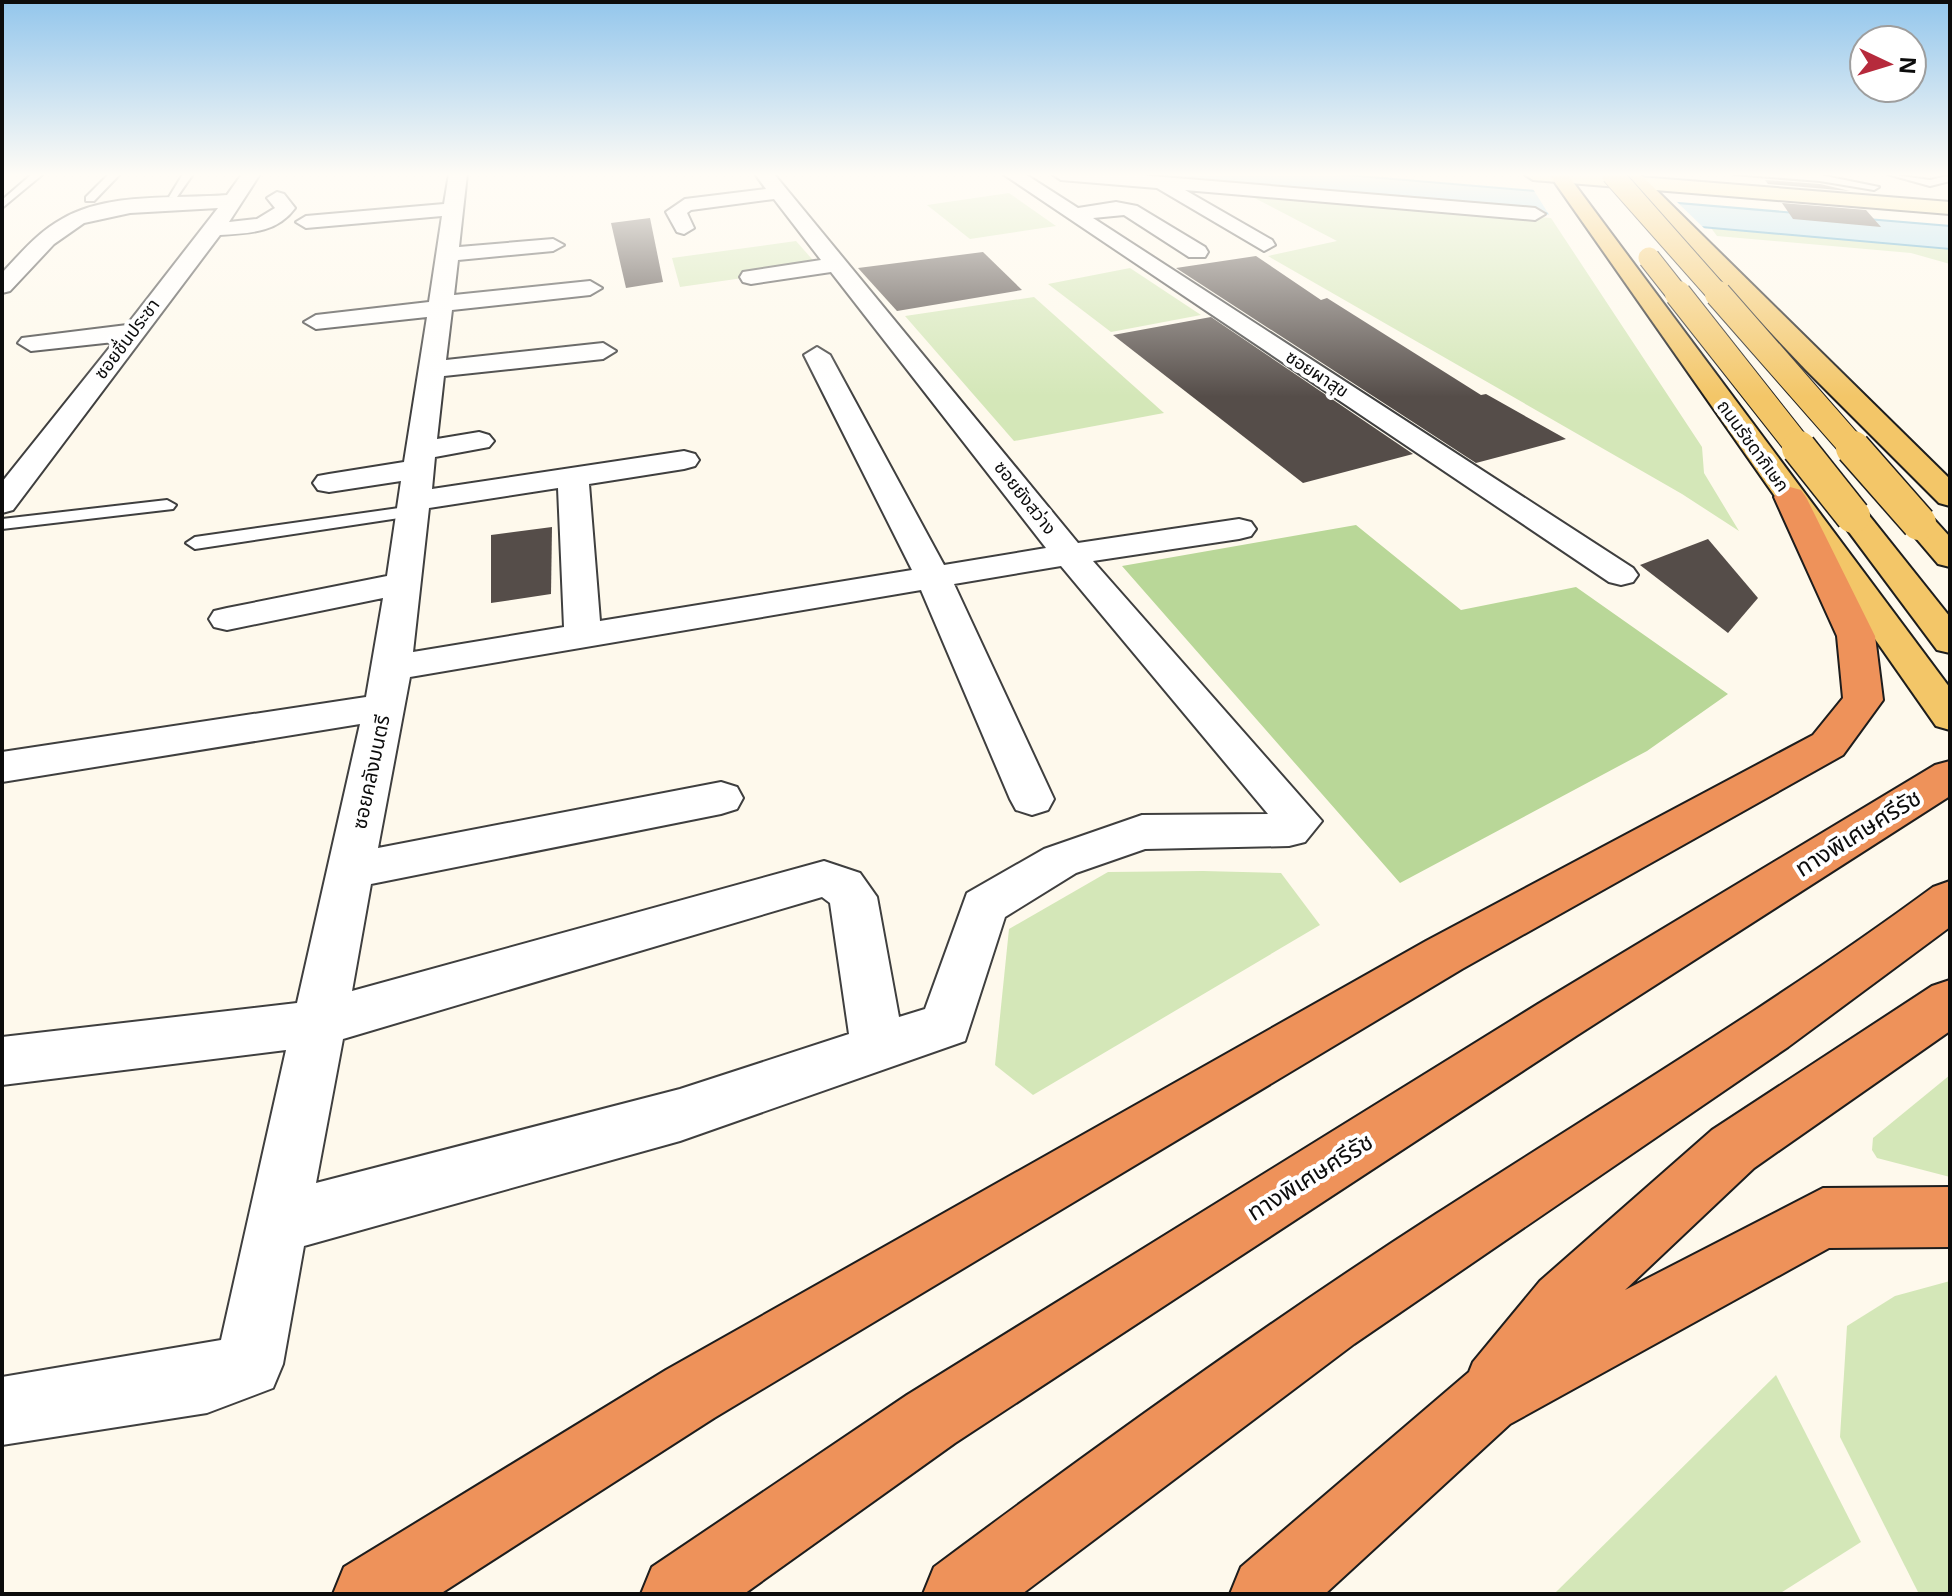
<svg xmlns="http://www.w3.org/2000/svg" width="1952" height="1596" viewBox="0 0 1952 1596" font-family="Georgia,'Noto Sans Thai',serif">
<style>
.green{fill:#d4e7b8}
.forest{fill:#b9d798}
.water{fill:#b3e0f3;stroke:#3d9bc7;stroke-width:2}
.pier{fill:#fef9ec}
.building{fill:#554d49}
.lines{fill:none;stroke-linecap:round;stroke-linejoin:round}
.service-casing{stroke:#3f3f3f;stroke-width:4}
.minor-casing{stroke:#3f3f3f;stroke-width:4}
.secondary-casing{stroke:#2e2e2e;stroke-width:4}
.primary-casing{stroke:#1d1d1d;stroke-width:4}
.motorway-casing{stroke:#1d1d1d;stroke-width:4}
.service{fill:#fff;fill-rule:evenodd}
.minor{fill:#fff;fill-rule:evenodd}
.secondary{fill:#fcecaa;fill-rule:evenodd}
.primary{fill:#f3c668;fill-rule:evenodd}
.motorway{fill:#ee925a;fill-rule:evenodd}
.primary-bridge-far2-casing{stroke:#1d1d1d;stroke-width:23;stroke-linecap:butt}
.primary-bridge-far1-casing{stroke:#1d1d1d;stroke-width:28;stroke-linecap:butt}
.primary-bridge-casing{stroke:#1d1d1d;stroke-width:37;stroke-linecap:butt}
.primary-bridge-far2{stroke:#f3c668;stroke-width:21}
.primary-bridge-far1{stroke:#f3c668;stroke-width:26}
.primary-bridge{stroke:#f3c668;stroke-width:34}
.labels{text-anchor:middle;stroke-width:8;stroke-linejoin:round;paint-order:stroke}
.far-street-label{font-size:18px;fill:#0c0c0c;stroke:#fff}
.street-label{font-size:20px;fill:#0c0c0c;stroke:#fff}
.near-street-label{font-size:24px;fill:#0c0c0c;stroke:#fff}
</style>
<rect width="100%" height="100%" fill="#fef9ec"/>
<!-- green -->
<g class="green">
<path d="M 1009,193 L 1056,226 L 970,239 L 927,205 Z"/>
<path d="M 1245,193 L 1551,218 L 1702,447 L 1704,473 L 1739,531 L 1682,494 L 1268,256 L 1337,241 Z"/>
<path d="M 1711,228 L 1950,249 L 1950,264 L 1911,253 L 1717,236 Z"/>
<path d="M 796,241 L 819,267 L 680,287 L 672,258 Z"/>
<path d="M 1130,268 L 1201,315 L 1111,332 L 1048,284 Z"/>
<path d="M 1034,297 L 1164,413 L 1014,441 L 905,316 Z"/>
<path d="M 1203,871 L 1281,873 L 1320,925 L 1033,1095 L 995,1065 L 1009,929 L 1108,872 Z"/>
<path d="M 1950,1075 L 1950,1177 L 1877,1158 L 1872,1150 L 1873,1138 Z"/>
<path d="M 1950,1281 L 1950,1594 L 1919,1594 L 1840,1437 L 1847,1326 L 1895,1296 Z"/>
<path d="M 1776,1375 L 1861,1542 L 1779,1594 L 1554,1594 Z"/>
</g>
<!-- forest -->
<path class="forest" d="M 1356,525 L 1461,610 L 1576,587 L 1728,694 L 1647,751 L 1400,883 L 1122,566 Z"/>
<!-- water -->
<path class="water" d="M 1102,174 L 1335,174 L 1950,226 L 1950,249 Z"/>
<!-- pier -->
<path class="pier" d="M 1533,189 L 1676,201 L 1705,229 L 1551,218 Z"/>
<!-- building -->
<g class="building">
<path d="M 1765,180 L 1820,184 L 1850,191 L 1768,184 Z"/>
<path d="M 1782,203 L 1866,210 L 1881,227 L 1793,219 Z"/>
<path d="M 650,218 L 663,282 L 626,288 L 611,223 Z"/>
<path d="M 983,252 L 1022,290 L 897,311 L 858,268 Z"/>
<path d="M 1256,256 L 1321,300 L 1327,298 L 1481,395 L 1486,394 L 1566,439 L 1476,463 L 1176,268 Z"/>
<path d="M 1211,317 L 1413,454 L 1303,483 L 1113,335 Z"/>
<path d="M 552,527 L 551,594 L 491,603 L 491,535 Z"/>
<path d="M 1708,539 L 1758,598 L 1728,633 L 1640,565 Z"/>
</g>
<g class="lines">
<defs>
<g id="service">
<path d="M 32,174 L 43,174 L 2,208 L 2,200 Z"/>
<path d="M 109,174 L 120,174 L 94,201 L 86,201 L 86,197 Z"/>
<path d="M 183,174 L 193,174 L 177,197 L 169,197 Z"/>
<path d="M 1733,174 L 1820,175 L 1879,187 L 1874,190 L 1820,181 Z"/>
<path d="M 1887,174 L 1930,180 L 1947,176 L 1950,181 L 1930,186 Z"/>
<path d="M 167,500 L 176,505 L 173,509 L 2,529 L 2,519 Z"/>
<path d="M 413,506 L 419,507 L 419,515 L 195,549 L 186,543 L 195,537 Z"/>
</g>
<g id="minor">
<path d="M 242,174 L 260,174 L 229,222 L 257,219 L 275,208 L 267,198 L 277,192 L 284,194 L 295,208 C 277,233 249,233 220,235 L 13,510 L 2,513 L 2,482 L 114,342 L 31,351 L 18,343 L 22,338 L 127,325 L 218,208 L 130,213 L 84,223 L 54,244 L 10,291 L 2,293 L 2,273 C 20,254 38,232 62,219 C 108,192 175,199 227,195 Z"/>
<path d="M 449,174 L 467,174 L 459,247 L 553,239 L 564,245 L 553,251 L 458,260 L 454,295 L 590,281 L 602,288 L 590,295 L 452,310 L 446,360 L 603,343 L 616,351 L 603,359 L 444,376 L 437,439 L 479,432 L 489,435 L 494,441 L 489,447 L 435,457 L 432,489 L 684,451 L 695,454 L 699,460 L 695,466 L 684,469 L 589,484 L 600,621 L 912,570 L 804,355 L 817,347 L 830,355 L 944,565 L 1046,548 L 831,272 L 751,284 L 743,282 L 740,277 L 743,272 L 821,260 L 774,199 L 691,210 L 687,213 L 694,228 L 684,234 L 677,232 L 666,212 L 685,199 L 766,189 L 755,174 L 774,174 L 1078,543 L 1239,519 L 1251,522 L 1256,529 L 1251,536 L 1239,539 L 1093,561 L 1322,821 L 1305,842 L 1289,846 L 1145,849 L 1076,873 L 1005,917 L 965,1041 L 680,1141 L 304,1246 L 283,1364 L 273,1388 L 207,1413 L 2,1445 L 2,1377 L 221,1340 L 286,1050 L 2,1085 L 2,1037 L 297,1003 L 360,724 L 2,782 L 2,752 L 366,697 L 383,598 L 227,630 L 214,627 L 209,619 L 214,611 L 227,608 L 387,576 L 401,481 L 329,492 L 318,490 L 313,483 L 318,476 L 329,474 L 404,462 L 427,317 L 316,329 L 304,322 L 316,315 L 429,302 L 442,216 L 306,228 L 296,222 L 306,216 L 444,204 ZM 558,488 L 564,627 L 413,652 L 429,508 ZM 1061,566 L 1268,814 L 1142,815 L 1044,849 L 967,893 L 925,1009 L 899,1017 L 877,897 L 860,873 L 824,861 L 352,991 L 371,884 L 721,814 L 737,809 L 743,798 L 737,787 L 721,782 L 378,848 L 410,677 L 921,590 L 1010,799 L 1016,810 L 1032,815 L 1048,810 L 1054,799 L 954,584 ZM 822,897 L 830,903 L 849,1034 L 680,1089 L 316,1183 L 343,1039 Z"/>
<path d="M 1003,174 L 1025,174 L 1078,208 L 1116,202 L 1137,206 L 1205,247 L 1208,252 L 1205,257 L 1189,257 L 1124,215 L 1093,218 L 1633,568 L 1638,575 L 1633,582 L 1621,585 L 1609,582 Z"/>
<path d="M 1052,174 L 1127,174 L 1535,208 L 1545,214 L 1535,220 L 1185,190 L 1272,240 L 1275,245 L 1264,251 L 1157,188 L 1061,180 Z"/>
</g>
<path id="secondary" d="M 1524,174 L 1602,174 L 1950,202 L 1950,214 L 1533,180 Z"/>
<g id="primary">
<path d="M 1549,174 L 1567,174 L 1950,688 L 1950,730 L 1936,726 Z"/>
<path d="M 1621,174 L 1640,174 L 1950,479 L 1950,506 L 1939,503 L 1805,369 Z"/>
<path d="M 1853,506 L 1864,509 L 1950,617 L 1950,653 L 1937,650 L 1837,516 L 1842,509 Z"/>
<path d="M 1919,513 L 1931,516 L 1950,537 L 1950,567 L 1938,564 L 1903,523 L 1907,516 Z"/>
</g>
<g id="motorway">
<path d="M 1790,487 L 1801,490 L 1806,497 L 1875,636 L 1883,700 L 1843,755 L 1462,969 L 714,1418 L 440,1594 L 333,1594 L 344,1567 L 666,1370 L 1426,941 L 1813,735 L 1843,698 L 1837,636 L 1774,497 L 1779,490 Z"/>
<path d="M 1950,761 L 1950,796 L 1576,1036 L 955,1443 L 744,1594 L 641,1594 L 652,1567 L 907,1395 L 1538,1004 L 1935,765 Z"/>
<path d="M 1950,881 L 1950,927 L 1788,1047 L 1354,1344 L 1022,1594 L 923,1594 L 934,1567 C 1098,1445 1264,1325 1436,1214 C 1603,1106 1773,1005 1933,887 Z"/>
<path d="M 1950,980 L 1950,1031 L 1754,1168 L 1625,1290 L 1823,1188 L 1950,1187 L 1950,1247 L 1829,1248 L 1510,1424 L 1325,1594 L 1230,1594 L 1241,1567 L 1469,1372 L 1473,1362 L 1540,1281 L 1712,1130 L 1932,986 Z"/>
</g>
</defs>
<!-- service casing -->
<use href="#service" class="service-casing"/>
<!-- minor casing -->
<use href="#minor" class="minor-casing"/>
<!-- secondary casing -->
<use href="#secondary" class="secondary-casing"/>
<!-- primary casing -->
<use href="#primary" class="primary-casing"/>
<!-- motorway casing -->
<use href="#motorway" class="motorway-casing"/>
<!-- service -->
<use href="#service" class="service"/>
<!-- minor -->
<use href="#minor" class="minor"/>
<!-- secondary -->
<use href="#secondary" class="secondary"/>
<!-- primary -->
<use href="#primary" class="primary"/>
<!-- motorway -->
<use href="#motorway" class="motorway"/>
<defs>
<g id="primary-bridge-far2">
<path d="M 1612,174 L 1720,296"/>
<path d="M 1649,258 L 1679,296"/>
</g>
<g id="primary-bridge-far1">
<path d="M 1678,294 L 1801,450"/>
<path d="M 1718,294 L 1855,450"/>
</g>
<g id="primary-bridge">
<path d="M 1799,448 L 1853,516"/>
<path d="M 1853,448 L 1919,523"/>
</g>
</defs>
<!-- primary-bridge-far2 casing -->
<use href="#primary-bridge-far2" class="primary-bridge-far2-casing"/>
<!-- primary-bridge-far1 casing -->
<use href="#primary-bridge-far1" class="primary-bridge-far1-casing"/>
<!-- primary-bridge casing -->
<use href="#primary-bridge" class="primary-bridge-casing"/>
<!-- primary-bridge-far2 -->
<use href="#primary-bridge-far2" class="primary-bridge-far2"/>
<!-- primary-bridge-far1 -->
<use href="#primary-bridge-far1" class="primary-bridge-far1"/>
<!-- primary-bridge -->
<use href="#primary-bridge" class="primary-bridge"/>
</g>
<!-- sky -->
<linearGradient id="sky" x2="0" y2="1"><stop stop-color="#93c6ec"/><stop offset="0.44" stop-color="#fffcf6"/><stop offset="1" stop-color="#fffcf6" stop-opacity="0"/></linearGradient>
<rect width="1952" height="397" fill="url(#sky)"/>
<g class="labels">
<!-- far-street labels -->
<g class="far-street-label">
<text transform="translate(127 339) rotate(-53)" y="6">ซอยชื่นประชา</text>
<text transform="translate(1317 374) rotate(33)" y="6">ซอยผาสุข</text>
<text transform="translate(1753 446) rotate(54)" y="6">ถนนรัชดาภิเษก</text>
<text transform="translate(1025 498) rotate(52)" y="6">ซอยยังสว่าง</text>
</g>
<!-- street labels -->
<g class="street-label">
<text transform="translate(371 772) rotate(-78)" y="7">ซอยคลังมนตรี</text>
</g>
<!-- near-street labels -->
<g class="near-street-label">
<text transform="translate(1858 833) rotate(-32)" y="8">ทางพิเศษศรีรัช</text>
<text transform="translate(1310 1177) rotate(-32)" y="8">ทางพิเศษศรีรัช</text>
</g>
</g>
<!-- border -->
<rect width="1952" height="1596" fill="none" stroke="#0c0c0c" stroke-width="8"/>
<!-- north arrow -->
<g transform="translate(1888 64) rotate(94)"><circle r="38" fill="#ffffff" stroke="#9e9e9e" stroke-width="2"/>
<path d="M0-6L14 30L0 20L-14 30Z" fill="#b62a3c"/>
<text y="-12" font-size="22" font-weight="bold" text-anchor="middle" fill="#0c0c0c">N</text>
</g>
</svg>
